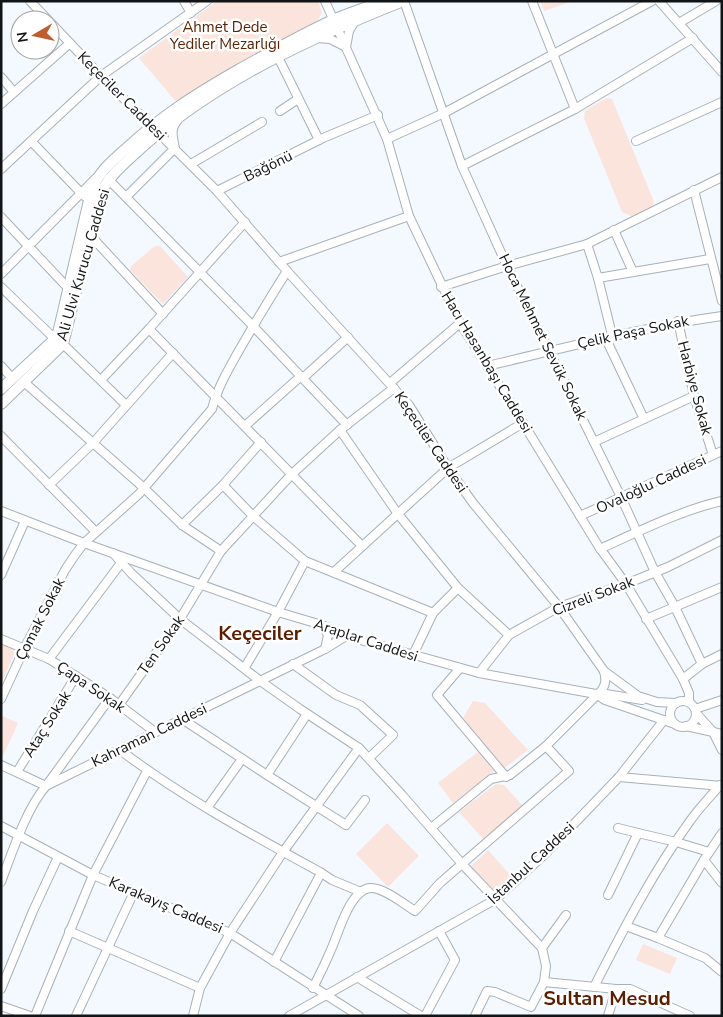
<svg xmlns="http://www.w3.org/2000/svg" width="723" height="1017" viewBox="0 0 723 1017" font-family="'Nunito Sans',sans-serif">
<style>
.green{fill:#fbe4db}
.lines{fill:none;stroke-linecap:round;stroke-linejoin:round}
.minor-casing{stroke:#a7b1b8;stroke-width:10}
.major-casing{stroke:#a7b1b8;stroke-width:12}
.minor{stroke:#fff;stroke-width:8}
.major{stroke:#fff;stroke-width:10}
.labels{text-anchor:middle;stroke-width:5;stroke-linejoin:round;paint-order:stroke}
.park-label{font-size:15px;fill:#5c2102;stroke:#fff}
.street-label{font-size:15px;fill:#111417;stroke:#fff}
.district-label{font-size:20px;font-weight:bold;fill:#5d1e00;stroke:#fff}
</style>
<rect width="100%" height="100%" fill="#f3f9fe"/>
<!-- green -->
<g class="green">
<path d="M 212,1 L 318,1 L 322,12 L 318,20 L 269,47 L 178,104 L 139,58 L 213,4 Z"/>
<path d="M 540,1 L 570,1 L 570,2 L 544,11 Z"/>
<path d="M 606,98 L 612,99 L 654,202 L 650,210 L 633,217 L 622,212 L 584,118 L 585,111 Z"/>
<path d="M 155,246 L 160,246 L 188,277 L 163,304 L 130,270 L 131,266 Z"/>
<path d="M 1,643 L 13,648 L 14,654 L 1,684 Z"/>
<path d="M 473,701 L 485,703 L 528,750 L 503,769 L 463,718 Z"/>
<path d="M 2,716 L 18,723 L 3,756 L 1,755 Z"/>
<path d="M 479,751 L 494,771 L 453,803 L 438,783 Z"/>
<path d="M 496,784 L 504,785 L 523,806 L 483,839 L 459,812 Z"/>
<path d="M 387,823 L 419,856 L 388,887 L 356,854 Z"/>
<path d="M 488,850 L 513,878 L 494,895 L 469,868 Z"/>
<path d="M 643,944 L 677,958 L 670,974 L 636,960 Z"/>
</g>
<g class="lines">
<defs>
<g id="minor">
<path d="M 30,1 L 48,20"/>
<path d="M 184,1 L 191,13"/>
<path d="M 325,1 L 387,139 L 409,216 L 460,323 L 523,423 L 599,547 L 626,584 L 683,679 L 689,693 L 689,702"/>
<path d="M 404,1 L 462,166 L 507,266 L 621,497 L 655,572 L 675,607 L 702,664"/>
<path d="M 532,1 L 575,109"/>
<path d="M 659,1 L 722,72"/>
<path d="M 50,22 L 101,76 L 217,191 L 287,271 L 409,405 L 448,468 L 473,503 L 559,607 L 604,671 L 638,696 L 657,702 L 676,703"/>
<path d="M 679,23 L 716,1"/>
<path d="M 317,38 L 330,39 L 346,47 L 349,31 L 355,21"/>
<path d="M 278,57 L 319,140"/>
<path d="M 1,77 L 14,92"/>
<path d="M 1,104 L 70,43"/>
<path d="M 280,111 L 298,99"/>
<path d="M 387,139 L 444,113 L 652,1"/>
<path d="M 31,141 L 84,196"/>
<path d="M 636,141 L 722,102"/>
<path d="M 191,164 L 262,122"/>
<path d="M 462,166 L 575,109 L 693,38"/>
<path d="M 1,169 L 101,76 L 207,1"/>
<path d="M 108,179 L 253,326 L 347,425"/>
<path d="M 694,190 L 722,301"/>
<path d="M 217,191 L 323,138 L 378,115"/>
<path d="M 126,197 L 175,148 C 173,138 170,129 177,121"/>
<path d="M 1,217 L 68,288"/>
<path d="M 614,230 L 633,272"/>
<path d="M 89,234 L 163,314"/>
<path d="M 587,244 L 598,278 L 612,335"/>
<path d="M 279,262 L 409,216"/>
<path d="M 1,274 L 95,179"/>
<path d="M 598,278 L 710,259"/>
<path d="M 1,287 L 55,339"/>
<path d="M 441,287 L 507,266 L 587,244 L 722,177"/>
<path d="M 678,321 L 694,396 L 713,455"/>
<path d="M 149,329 L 362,546"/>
<path d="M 605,337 L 644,419"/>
<path d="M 62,343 L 126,405"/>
<path d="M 1,366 L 12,378"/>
<path d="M 487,366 C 565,348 642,327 722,316"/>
<path d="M 303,378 L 348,337"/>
<path d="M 101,380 L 149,329 L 245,222"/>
<path d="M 24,382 L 144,488 L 182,525 L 221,551"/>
<path d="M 390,383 L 460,323"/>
<path d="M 245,426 L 301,376"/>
<path d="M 340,430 L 398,514 L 458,588 L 509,635"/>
<path d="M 1,436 L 96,532"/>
<path d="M 594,442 L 694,396"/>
<path d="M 49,485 L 93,443 L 173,353"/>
<path d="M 223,485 L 253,516 L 305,561 L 433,613"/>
<path d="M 1,511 L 84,543 L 278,612 L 322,625 L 346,636 L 479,673 L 596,694 L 606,694 L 642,700"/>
<path d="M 580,516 L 722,451"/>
<path d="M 182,525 L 223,485 L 261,442"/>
<path d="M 600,549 C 637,532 682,510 722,501"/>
<path d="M 113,553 L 131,573 L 180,619 L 259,680 L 300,709 L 359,748 L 402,795 L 463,865 L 542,948 L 546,966 L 544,982 L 616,989 L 630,989 L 690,1016"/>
<path d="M 334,572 L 448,468 L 523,423"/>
<path d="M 1,575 L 25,521"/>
<path d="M 646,619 L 722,587"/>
<path d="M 323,626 L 328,635 L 325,649"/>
<path d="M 1,639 L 49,659 L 110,698 L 155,732"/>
<path d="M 413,655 L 433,613 L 458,588"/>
<path d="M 49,659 L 121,563"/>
<path d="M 293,664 L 336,695 L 360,705 L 393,735 L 369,758"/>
<path d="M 245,667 L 278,612 L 305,561"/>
<path d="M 460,668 L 437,695 L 506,777"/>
<path d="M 479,673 L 509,635 L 559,607 L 626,584 L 668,567 L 722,540"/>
<path d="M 683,679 L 702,664 L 722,654"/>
<path d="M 596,694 L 605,700 L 675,724"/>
<path d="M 1,699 L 24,649 L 65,570 L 75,555 L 84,543 L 139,494 L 212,409 C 217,389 227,372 237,354 C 253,326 270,298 287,271"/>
<circle cx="683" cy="714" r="13"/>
<path d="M 119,705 L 180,619 L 221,551 L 291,475 L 340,430 L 394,388"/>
<path d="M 695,709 L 722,700"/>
<path d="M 696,713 L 713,732 L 722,750"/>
<path d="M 182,719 L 267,775 L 346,825 L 365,800"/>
<path d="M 686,726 L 722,734"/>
<path d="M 120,750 C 182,797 252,835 320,872 L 332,880 L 361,892"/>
<path d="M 1,765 L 46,786 L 110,698"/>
<path d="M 17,772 L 76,676"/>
<path d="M 267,775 L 307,714"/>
<path d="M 619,777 L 722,786"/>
<path d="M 207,808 L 242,759"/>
<path d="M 1,826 L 93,875 L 230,933 L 359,1016"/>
<path d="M 431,828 L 491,779 L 510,775 L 546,746 L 602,690 C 606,684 606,679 604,671"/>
<path d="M 618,828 L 638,833"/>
<path d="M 722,833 L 704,860 L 722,883"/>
<path d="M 1,882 C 12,853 26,809 46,786 L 325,649 L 346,636"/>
<path d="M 608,895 L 638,833 L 676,842 L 709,852"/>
<path d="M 626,926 L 658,938 L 705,958 L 722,972"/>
<path d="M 69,931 L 200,988"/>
<path d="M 658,938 L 704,860"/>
<path d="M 542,948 L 566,915"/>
<path d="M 274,962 L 321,873"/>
<path d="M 357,977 L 421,1016"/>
<path d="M 594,987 C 623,930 653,872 690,821 C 699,808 710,797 720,785"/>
<path d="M 313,988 C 319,976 325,964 330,952 C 338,936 349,890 370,888 C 383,887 404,904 415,911 L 440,883 L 569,771 L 546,746"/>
<path d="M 1,989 L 33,911 L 58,857"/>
<path d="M 1,1006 L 30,1016"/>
<path d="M 35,1016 L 93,875 L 147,771"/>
<path d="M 76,1016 L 134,892"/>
<path d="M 193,1016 L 200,988 L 230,933 L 283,852 L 359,748"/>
<path d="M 289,1016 L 496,899 L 546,853 L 619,777 L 664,720"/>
<path d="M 425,1016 L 455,960 L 439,931"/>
<path d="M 475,1016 L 487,991 L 495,992 L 531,1007 L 544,982"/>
<path d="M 608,1016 L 616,989"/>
</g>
<g id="major">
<path d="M 1,389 L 55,339 L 58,333 L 91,192 C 98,172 113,160 129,146 C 164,114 198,93 238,70 C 269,53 300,35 333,20 C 349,13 366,8 383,1"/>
<path d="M 1,404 L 60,347 L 64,340 L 99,197 C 108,176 125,163 141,148 C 216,81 310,38 403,1"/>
</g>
</defs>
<!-- minor casing -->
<use href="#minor" class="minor-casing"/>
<!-- major casing -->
<use href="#major" class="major-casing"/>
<!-- minor -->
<use href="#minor" class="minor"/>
<!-- major -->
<use href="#major" class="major"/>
</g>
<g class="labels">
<!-- park labels -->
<g class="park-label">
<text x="225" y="32">Ahmet Dede<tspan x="225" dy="17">Yediler Mezarlığı</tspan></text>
</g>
<!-- street labels -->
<g class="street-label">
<text transform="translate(122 96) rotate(45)" y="5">Keçeciler Caddesi</text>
<text transform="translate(268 166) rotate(-26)" y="5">Bağönü</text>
<text transform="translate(83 265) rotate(-74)" y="5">Ali Ulvi Kurucu Caddesi</text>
<text transform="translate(633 332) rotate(-12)" y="5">Çelik Paşa Sokak</text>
<text transform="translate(543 337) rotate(64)" y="5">Hoca Mehmet Sevük Sokak</text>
<text transform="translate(487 362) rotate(59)" y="5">Hacı Hasanbaşı Caddesi</text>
<text transform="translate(695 388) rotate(75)" y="5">Harbiye Sokak</text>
<text transform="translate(431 442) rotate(56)" y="5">Keçeciler Caddesi</text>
<text transform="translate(651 484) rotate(-25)" y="5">Ovaloğlu Caddesi</text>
<text transform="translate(593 596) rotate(-21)" y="5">Cizreli Sokak</text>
<text transform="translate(40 619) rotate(-63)" y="5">Çomak Sokak</text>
<text transform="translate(366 640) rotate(18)" y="5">Araplar Caddesi</text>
<text transform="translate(161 645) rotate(-55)" y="5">Ten Sokak</text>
<text transform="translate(91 687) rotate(34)" y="5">Çapa Sokak</text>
<text transform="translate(47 724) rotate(-58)" y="5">Ataç Sokak</text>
<text transform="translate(149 735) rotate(-26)" y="5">Kahraman Caddesi</text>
<text transform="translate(531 863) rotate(-43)" y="5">İstanbul Caddesi</text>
<text transform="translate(166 905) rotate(23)" y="5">Karakayış Caddesi</text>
</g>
<!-- district labels -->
<g class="district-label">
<text x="260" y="640">Keçeciler</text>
<text x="607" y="1005">Sultan Mesud</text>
</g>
</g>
<!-- border -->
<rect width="723" height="1017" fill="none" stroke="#111417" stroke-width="5"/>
<!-- north arrow -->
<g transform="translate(35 35) rotate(261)"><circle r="24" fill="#ffffff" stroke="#a0a1a2"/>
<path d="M0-4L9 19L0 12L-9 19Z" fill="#c15c2c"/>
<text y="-8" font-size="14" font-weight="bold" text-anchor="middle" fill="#111417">N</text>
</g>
</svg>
